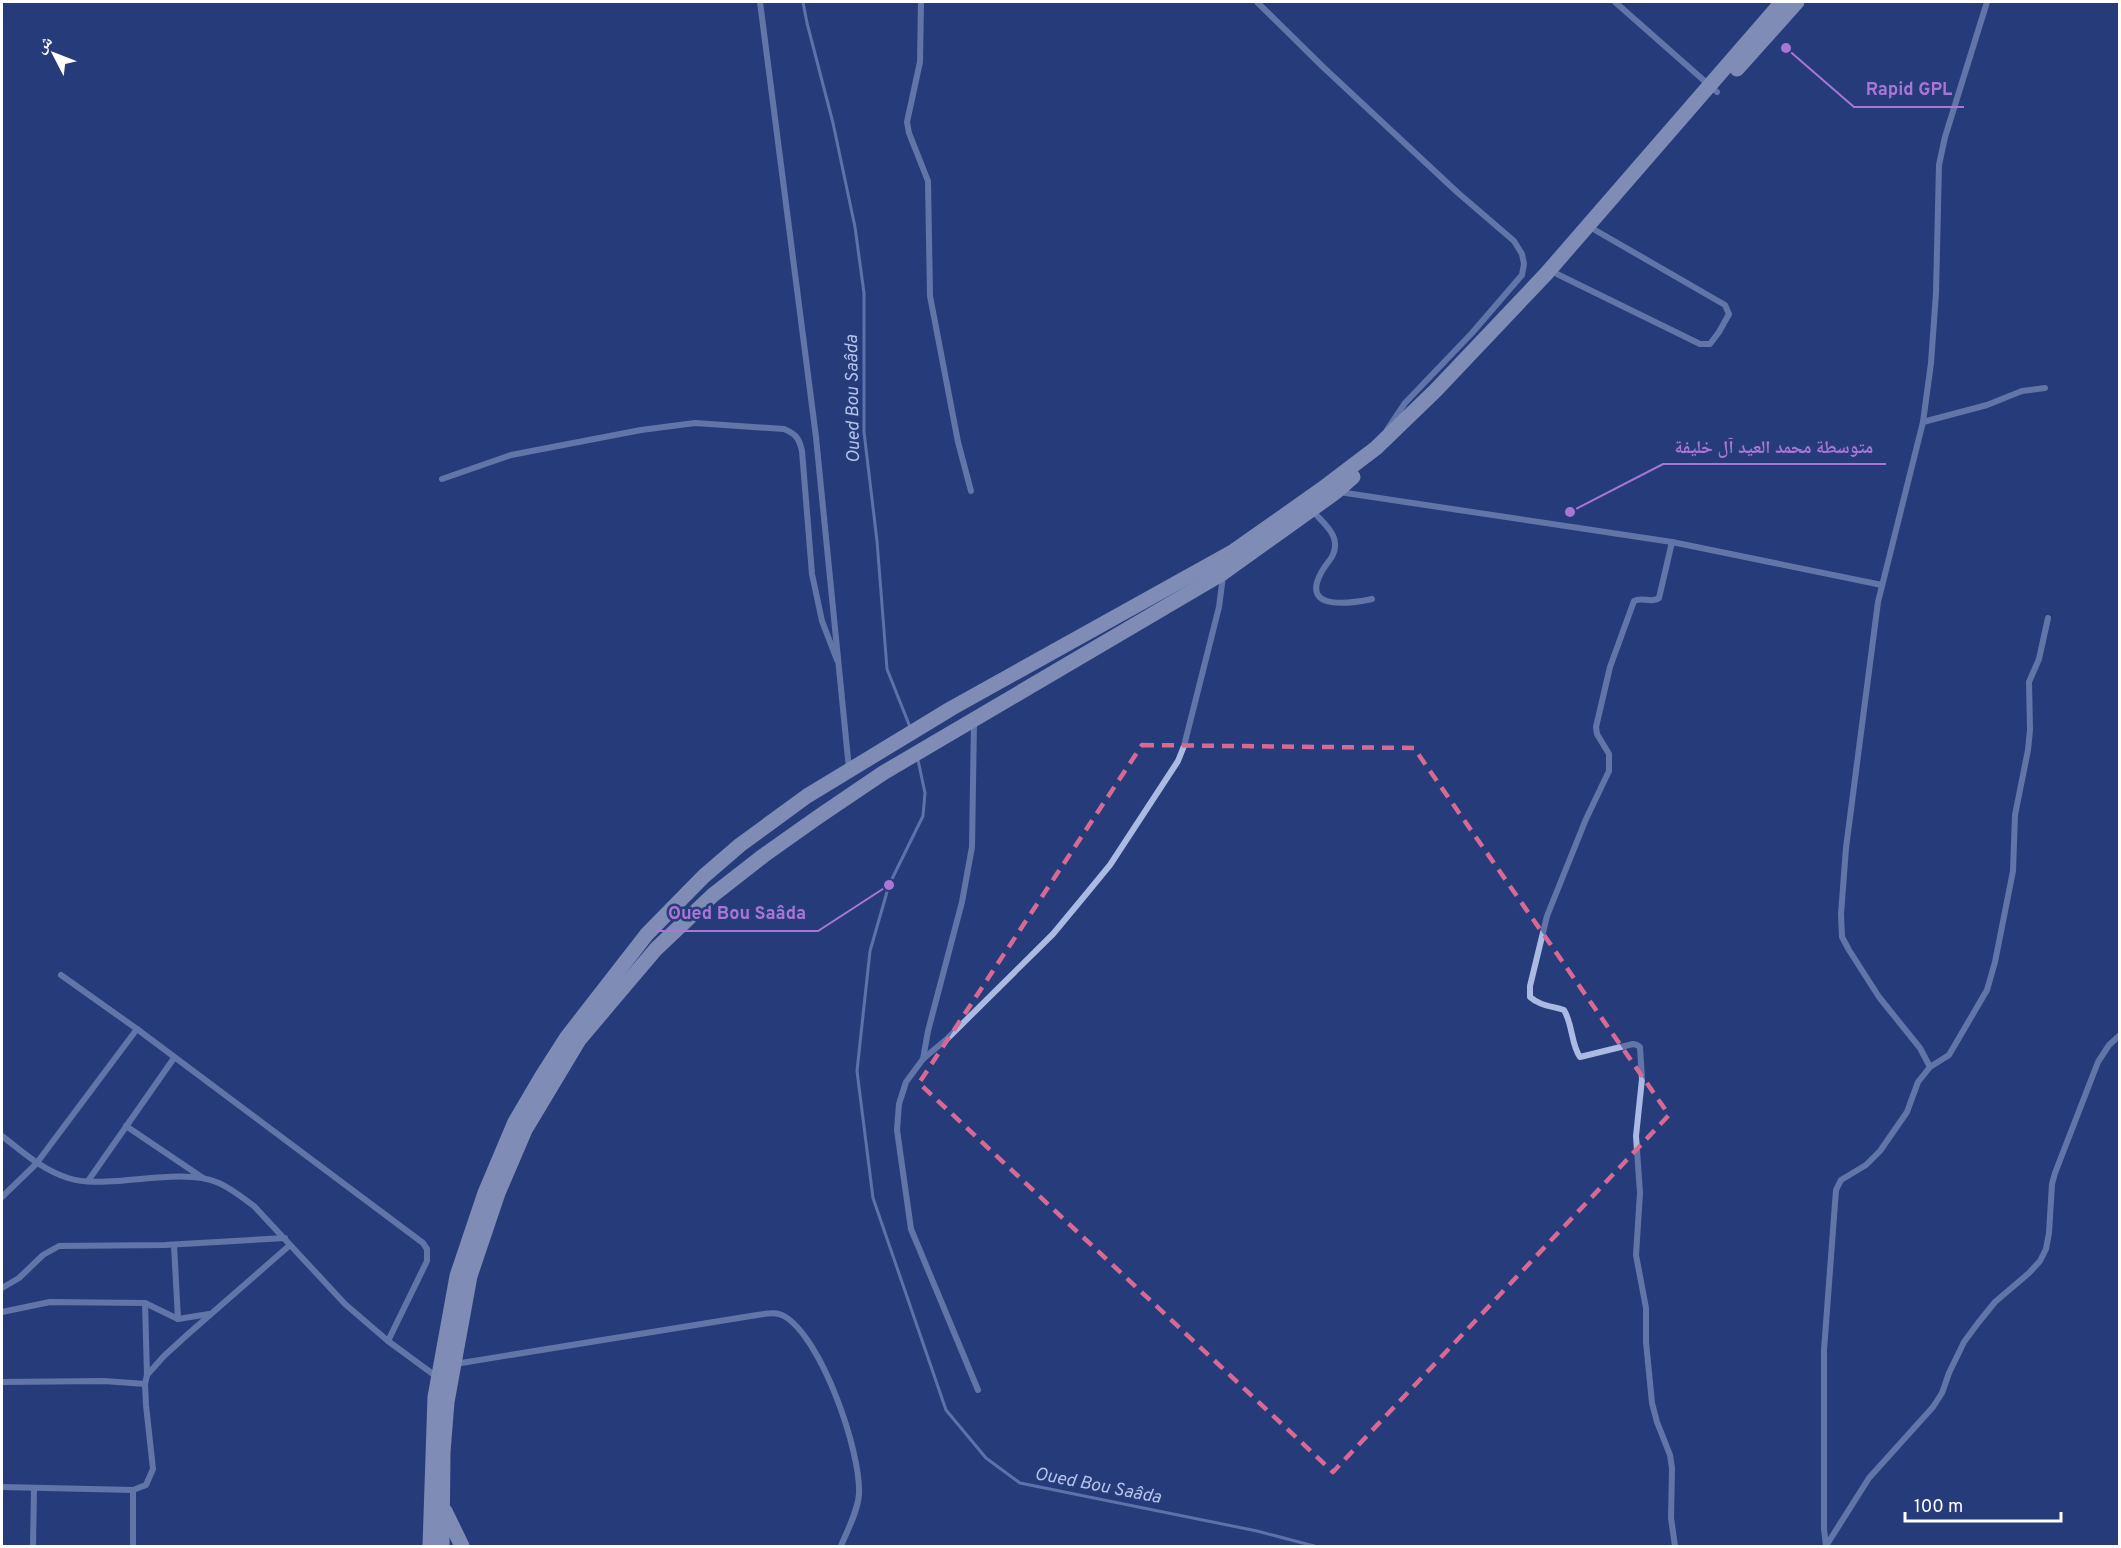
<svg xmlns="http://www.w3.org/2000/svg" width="2121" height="1548" viewBox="0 0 2121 1548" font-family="Overpass,'Noto Naskh Arabic',sans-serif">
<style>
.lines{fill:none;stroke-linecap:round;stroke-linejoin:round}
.stream{stroke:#a0b3e4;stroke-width:3}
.street{stroke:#abbae3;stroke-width:6}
.primary{stroke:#eaeefc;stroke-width:15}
.marked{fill:none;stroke:#d76994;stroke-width:4.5;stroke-dasharray:12 8;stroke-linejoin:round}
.labels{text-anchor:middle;stroke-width:5;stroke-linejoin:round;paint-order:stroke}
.water-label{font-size:18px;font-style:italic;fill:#b6c4eb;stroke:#273c7a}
.leader{fill:none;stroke:#a976d5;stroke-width:2}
.callout-dot{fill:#a976d5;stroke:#273c7a;stroke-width:2}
.callout-label{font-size:18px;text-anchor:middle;font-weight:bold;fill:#a976d5;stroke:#273c7a;stroke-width:5;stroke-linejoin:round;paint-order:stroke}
</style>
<rect width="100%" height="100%" fill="#273c7a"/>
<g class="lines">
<!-- stream -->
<g class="stream">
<path d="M 803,2 L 807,23 L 833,123 L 855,227 L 864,293 L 864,432 L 877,541 L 887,669 L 910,727"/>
<path d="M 918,760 L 925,793 L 923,816 L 889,885 L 870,951 L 857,1071 L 873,1198 L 946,1410 L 986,1458 L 1020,1483 L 1257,1531 L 1314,1546"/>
</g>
<!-- street -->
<g class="street">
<path d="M 760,2 L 816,437 L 849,769"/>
<path d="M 921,2 L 920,62 L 907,122 L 909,133 L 928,181 L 930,296 L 958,442 L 971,491"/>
<path d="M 1257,2 L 1322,66 L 1457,192 L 1514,241 L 1522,254 L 1524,264 L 1522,275 L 1472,333 L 1405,403 L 1387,430"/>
<path d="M 1615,2 L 1717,92"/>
<path d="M 1557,274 L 1700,344 L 1710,344 L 1719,332 L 1729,314 L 1725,305 L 1595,230"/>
<path d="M 1923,422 L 1931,363 L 1936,293 L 1939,165 L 1945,137 L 1987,2"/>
<path d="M 442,479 L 511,455 L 641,430 L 695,423 L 784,429 C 796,434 799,438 802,451 L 812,574 L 822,621 L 837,660"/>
<path d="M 1339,492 L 1672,542 L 1882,585"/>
<path d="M 1312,510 C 1320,520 1335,531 1335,544 C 1336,556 1326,563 1321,573 C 1300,612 1353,603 1372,599"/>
<path d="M 1672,542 L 1659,598 C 1651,604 1642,596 1634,601 L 1610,667 L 1596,727 L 1597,734 L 1609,754 L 1609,771 L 1586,819 L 1547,916 L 1530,986 L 1530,997 C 1540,1006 1552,1006 1564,1010 C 1573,1025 1571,1045 1580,1057 L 1633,1044 L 1637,1045 L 1640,1047 L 1642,1079 L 1636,1136 L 1640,1193 L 1636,1255 L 1646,1308 L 1646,1342 L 1652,1403 L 1657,1422 L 1670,1455 L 1672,1468 L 1671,1518 L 1675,1546"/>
<path d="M 61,975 L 137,1029 L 423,1243 L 427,1249 L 427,1261 L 388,1341"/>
<path d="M 923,1059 L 928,1031 L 962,902 L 972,847 L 974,721"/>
<path d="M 1930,1067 L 1920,1048 L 1879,997 L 1849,950 L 1842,937 L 1841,914 L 1846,848 L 1878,602 L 1923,422 L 1987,405 L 2022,391 L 2045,388"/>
<path d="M 126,1126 L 203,1178"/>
<path d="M 2,1136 C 23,1152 42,1170 68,1178 C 83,1183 102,1182 118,1181 C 148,1179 192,1171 219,1183 C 232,1189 243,1198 254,1206 L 345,1304 L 388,1341 L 437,1377"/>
<path d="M 88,1181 L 174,1058"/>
<path d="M 2,1197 L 36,1164 L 137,1029"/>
<path d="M 174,1245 L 178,1319"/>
<path d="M 2,1288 L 19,1278 L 43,1255 L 59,1246 L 165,1245 L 285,1238"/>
<path d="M 145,1303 L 147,1375"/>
<path d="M 2,1312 L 50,1302 L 145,1303 L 178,1319 L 209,1314"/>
<path d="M 455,1364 L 757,1315 C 766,1314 776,1311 784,1316 C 822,1338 861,1452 859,1494 C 858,1511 847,1531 841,1546"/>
<path d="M 2,1382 L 104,1381 L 145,1384"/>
<path d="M 978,1390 L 911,1229 L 897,1130 L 899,1104 L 906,1082 L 923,1059 L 948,1038 L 1053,934 L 1087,893 L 1110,865 L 1178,761 L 1184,746 L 1219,607 L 1223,576"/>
<path d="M 2,1487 L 133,1490 L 133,1546"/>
<path d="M 133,1490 L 146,1485 L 153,1469 L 146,1405 L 145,1384 L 147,1375 L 164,1356 L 187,1335 L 290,1245"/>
<path d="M 33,1546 L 34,1488"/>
<path d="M 1826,1546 L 1824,1529 L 1824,1350 L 1836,1190 L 1841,1180 L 1866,1165 L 1880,1151 L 1907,1112 L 1918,1082 L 1930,1067 L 1949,1055 L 1987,990 L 1995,962 L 2013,871 L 2015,815 L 2028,750 L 2030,730 L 2029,682 L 2039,659 L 2048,618"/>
<path d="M 1826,1546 L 1869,1478 L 1933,1407 L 1942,1393 L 1949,1373 L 1964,1342 L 1978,1323 L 1995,1302 L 2029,1273 L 2040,1261 L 2046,1249 L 2049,1233 L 2052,1184 L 2055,1173 L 2098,1062 L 2109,1045 L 2120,1035"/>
</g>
<!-- primary -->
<g class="primary">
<path d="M 1737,69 L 1797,2"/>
<path d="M 445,1511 L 462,1546"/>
<path d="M 430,1546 L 435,1397 L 457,1276 L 485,1193 L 515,1122 L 542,1076 L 567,1037 L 647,934 L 704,876 L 740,845 L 807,796 L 952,708 L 1234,551 L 1322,489 L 1376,448 L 1436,390 L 1546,274 L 1782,2"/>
<path d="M 442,1546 L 443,1452 L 447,1402 L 470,1276 L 498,1193 L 525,1130 L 579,1040 L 611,1002 L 656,949 L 713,895 L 763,856 L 818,817 L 883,773 L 1223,573 L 1336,492 L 1353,477"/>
</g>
</g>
<!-- marked area -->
<path d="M0 0H2121V1548H0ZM 1142,745 L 1414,748 L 1669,1115 L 1333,1472 L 919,1083 Z" fill="#273c7a" fill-opacity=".55" fill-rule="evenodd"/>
<path class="marked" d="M 1142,745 L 1414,748 L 1669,1115 L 1333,1472 L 919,1083 Z"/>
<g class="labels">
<!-- water labels -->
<g class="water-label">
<text transform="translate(852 399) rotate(-91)" y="6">Oued Bou Saâda</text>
<text transform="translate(1098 1485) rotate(11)" y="6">Oued Bou Saâda</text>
</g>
</g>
<!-- callouts -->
<path class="leader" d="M1786 48L1854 107H1964M1570 512L1663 464H1886M889 885L818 931H656"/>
<g class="callout-dot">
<circle cx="1786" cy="48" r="6"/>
<circle cx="1570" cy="512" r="6"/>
<circle cx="889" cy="885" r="6"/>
</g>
<g class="callout-label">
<text x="1909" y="95">Rapid GPL</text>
<text x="1774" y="453">متوسطة محمد العيد آل خليفة</text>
<text x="737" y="919">Oued Bou Saâda</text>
</g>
<!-- border -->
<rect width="2121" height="1548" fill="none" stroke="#ffffff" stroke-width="6"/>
<!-- north arrow -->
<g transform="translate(54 54) rotate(312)" stroke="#273c7a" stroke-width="4.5" paint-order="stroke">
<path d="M0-4.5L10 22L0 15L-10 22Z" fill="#ffffff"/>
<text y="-9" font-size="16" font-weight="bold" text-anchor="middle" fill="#ffffff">ش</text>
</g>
<!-- scale -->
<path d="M1905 1512v9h156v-9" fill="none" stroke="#ffffff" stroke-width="3"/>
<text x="1914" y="1512" font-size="18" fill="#ffffff" stroke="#273c7a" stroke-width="4.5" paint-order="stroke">100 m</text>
</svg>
